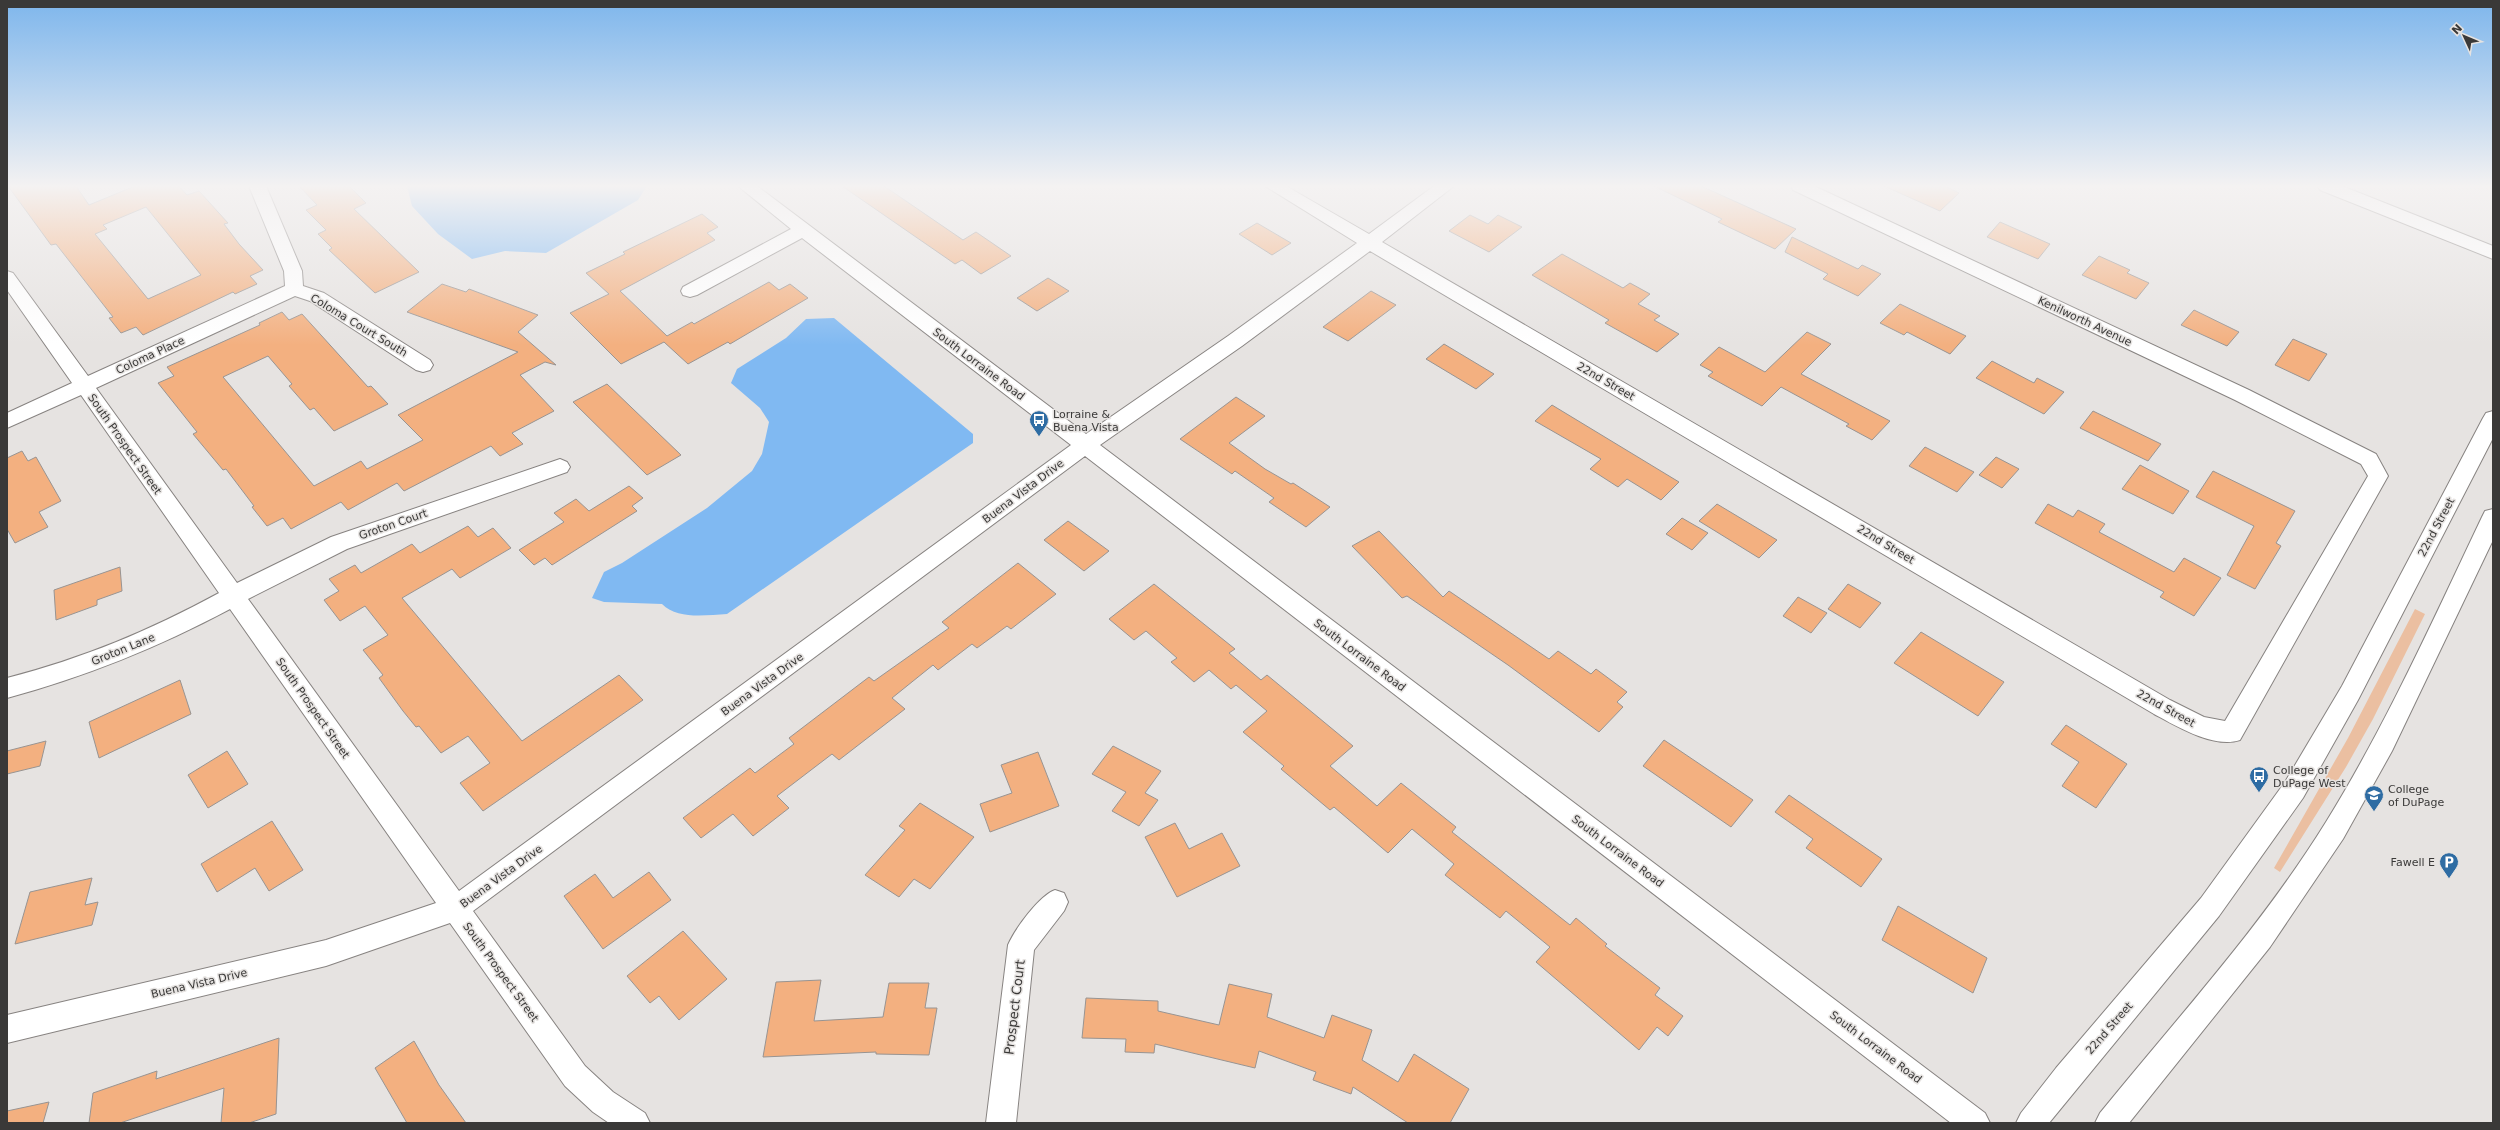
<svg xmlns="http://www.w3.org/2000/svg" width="2500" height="1130" viewBox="0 0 2500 1130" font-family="'DejaVu Sans',sans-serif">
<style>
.green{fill:#ebbfa1}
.water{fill:#80b9f2}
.building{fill:#f3b080;stroke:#989492;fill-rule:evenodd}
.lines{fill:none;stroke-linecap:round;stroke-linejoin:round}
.minor-casing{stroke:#878381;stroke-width:2}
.minor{fill:#fff;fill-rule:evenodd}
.labels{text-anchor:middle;stroke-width:3;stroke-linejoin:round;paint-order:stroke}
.street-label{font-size:11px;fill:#3a3938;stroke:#e6e3e1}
.poi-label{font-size:11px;fill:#3a3938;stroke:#e6e3e1;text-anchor:start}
.near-street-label{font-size:13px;fill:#3a3938;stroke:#e6e3e1}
</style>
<rect width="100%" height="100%" fill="#e6e3e1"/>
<!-- green -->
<path class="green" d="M 2415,609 L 2425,614 L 2373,719 L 2346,767 L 2280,872 L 2274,868 L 2348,738 Z"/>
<!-- water -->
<g class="water">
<path d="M 407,186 L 647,186 L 638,200 L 546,253 L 505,251 L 472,259 L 438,234 L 412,206 Z"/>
<path d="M 834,318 L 973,434 L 973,443 L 727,614 C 706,615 678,620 662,604 L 604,602 L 592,598 L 604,572 L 622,563 L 707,508 L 752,471 L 762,454 L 769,422 L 760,408 L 731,383 L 737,369 L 786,338 L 806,319 Z"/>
</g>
<!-- building -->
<g class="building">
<path d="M 8,186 L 76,186 L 89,205 L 135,186 L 179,186 L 187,195 L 199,191 L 228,223 L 224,224 L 239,244 L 263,270 L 250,276 L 257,284 L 235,294 L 233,292 L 143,335 L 136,327 L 121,333 L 109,318 L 113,317 L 56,244 L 51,245 ZM 146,207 L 201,275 L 148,299 L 95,234 L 107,229 L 103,225 Z"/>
<path d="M 299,186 L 349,186 L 366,203 L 354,209 L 419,272 L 375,293 L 329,250 L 332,248 L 318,234 L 326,230 L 306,210 L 317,205 Z"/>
<path d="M 842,186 L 884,186 L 963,240 L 976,232 L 1011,256 L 981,274 L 962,260 L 955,264 Z"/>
<path d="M 1654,186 L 1701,186 L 1796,229 L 1775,249 L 1718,222 L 1722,219 Z"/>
<path d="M 1884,186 L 1945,186 L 1959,193 L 1940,211 Z"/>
<path d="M 702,214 L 718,227 L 707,233 L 715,240 L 620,291 L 667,336 L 692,322 L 694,324 L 769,282 L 779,290 L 790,284 L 808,298 L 730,344 L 728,342 L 688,364 L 664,342 L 621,364 L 570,313 L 609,294 L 586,273 L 625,254 L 623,252 Z"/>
<path d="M 1470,215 L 1488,224 L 1498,215 L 1522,227 L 1489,252 L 1449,231 Z"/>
<path d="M 2000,222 L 2050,244 L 2038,259 L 1987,237 Z"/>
<path d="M 1257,223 L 1291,243 L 1272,255 L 1239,234 Z"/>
<path d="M 1792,237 L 1858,269 L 1862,265 L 1881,274 L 1858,296 L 1823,279 L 1828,274 L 1785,252 Z"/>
<path d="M 1562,254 L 1623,288 L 1630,283 L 1650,294 L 1638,304 L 1660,316 L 1654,320 L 1679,334 L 1657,352 L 1605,323 L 1609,320 L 1532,275 Z"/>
<path d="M 2099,256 L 2130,270 L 2127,273 L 2149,283 L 2136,299 L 2082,275 Z"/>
<path d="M 1048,278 L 1069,291 L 1037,311 L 1017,298 Z"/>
<path d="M 442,284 L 466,292 L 469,289 L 538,315 L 518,332 L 556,365 L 545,362 L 520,375 L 554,411 L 512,433 L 523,444 L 500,456 L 491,446 L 404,491 L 397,483 L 348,510 L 341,502 L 291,529 L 283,518 L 267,526 L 252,507 L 254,506 L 226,469 L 223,470 L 193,434 L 197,432 L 158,383 L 174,376 L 167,367 L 260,325 L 259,323 L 282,312 L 289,320 L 302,314 L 368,387 L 371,386 L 388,404 L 334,431 L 314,408 L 310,410 L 289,386 L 292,384 L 268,356 L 223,377 L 314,486 L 361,461 L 367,469 L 423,440 L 398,415 L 518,352 L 407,312 Z"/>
<path d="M 1371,291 L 1396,305 L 1348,341 L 1323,327 Z"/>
<path d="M 1900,304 L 1966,336 L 1950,354 L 1907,332 L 1904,335 L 1880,323 Z"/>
<path d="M 2194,310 L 2239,332 L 2227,346 L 2181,325 Z"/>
<path d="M 1807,332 L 1831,344 L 1801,374 L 1890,421 L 1872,440 L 1846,426 L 1849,424 L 1781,387 L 1762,406 L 1708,376 L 1713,372 L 1700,365 L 1719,347 L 1765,372 Z"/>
<path d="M 2293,339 L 2327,354 L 2309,381 L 2275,365 Z"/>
<path d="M 1444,344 L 1494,374 L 1476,389 L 1426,359 Z"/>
<path d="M 1992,361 L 2034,383 L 2037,378 L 2064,392 L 2044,414 L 1976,378 Z"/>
<path d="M 607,384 L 681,455 L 647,475 L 573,402 Z"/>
<path d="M 1236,397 L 1265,416 L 1229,443 L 1265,469 L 1291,484 L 1293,483 L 1330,507 L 1306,527 L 1269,502 L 1274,498 L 1235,471 L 1232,474 L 1180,439 Z"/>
<path d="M 1552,405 L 1585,425 L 1679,482 L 1661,500 L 1627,479 L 1618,487 L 1590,469 L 1601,459 L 1535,421 Z"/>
<path d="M 2093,411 L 2161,444 L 2148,461 L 2080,428 Z"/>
<path d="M 1925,447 L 1974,472 L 1957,492 L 1909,466 Z"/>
<path d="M 22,451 L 28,461 L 36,457 L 61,501 L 39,512 L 48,527 L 15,543 L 7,529 L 7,458 Z"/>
<path d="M 1996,457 L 2019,469 L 2002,488 L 1979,475 Z"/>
<path d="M 2140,465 L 2189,491 L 2173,514 L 2122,489 Z"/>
<path d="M 2213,471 L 2295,511 L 2276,543 L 2281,546 L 2255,589 L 2227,575 L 2254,526 L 2196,497 Z"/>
<path d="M 629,486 L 643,498 L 632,506 L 637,511 L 552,565 L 545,558 L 534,565 L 519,550 L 564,522 L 554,513 L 576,499 L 589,511 Z"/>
<path d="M 1717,504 L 1777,540 L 1759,558 L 1699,521 Z"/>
<path d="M 2048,504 L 2073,517 L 2078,510 L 2105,524 L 2099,532 L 2174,572 L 2184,558 L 2221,578 L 2194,616 L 2160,597 L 2164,592 L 2035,523 Z"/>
<path d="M 1682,518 L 1708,533 L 1692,550 L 1666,534 Z"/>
<path d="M 1068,521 L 1109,551 L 1084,571 L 1044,540 Z"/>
<path d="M 468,526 L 478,537 L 493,528 L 511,548 L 460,578 L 452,569 L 402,598 L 522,741 L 619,675 L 643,700 L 483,811 L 460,783 L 490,763 L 468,736 L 441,753 L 419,726 L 416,727 L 403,711 L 379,678 L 383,675 L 363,650 L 388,635 L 365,606 L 340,621 L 324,600 L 339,591 L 329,579 L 355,565 L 361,573 L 412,544 L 420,553 Z"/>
<path d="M 1379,531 L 1443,597 L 1449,591 L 1549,659 L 1558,651 L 1591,674 L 1596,669 L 1627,692 L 1617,702 L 1623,707 L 1599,732 L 1508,665 L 1407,596 L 1402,598 L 1352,546 Z"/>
<path d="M 1018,563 L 1056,594 L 1011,629 L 1007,626 L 977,648 L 972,644 L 938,670 L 933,665 L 892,698 L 905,709 L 839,760 L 832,754 L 777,796 L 789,808 L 753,836 L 733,814 L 701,838 L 683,818 L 750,768 L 755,773 L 794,744 L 789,738 L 869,677 L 874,681 L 949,628 L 942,622 Z"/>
<path d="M 120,567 L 122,591 L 97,600 L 97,605 L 56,620 L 54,590 Z"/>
<path d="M 1154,584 L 1235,649 L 1229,653 L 1261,680 L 1267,675 L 1353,746 L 1330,766 L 1377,806 L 1401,783 L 1456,827 L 1452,832 L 1570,925 L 1576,918 L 1607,944 L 1605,946 L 1660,988 L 1655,995 L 1683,1016 L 1668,1036 L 1657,1027 L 1639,1050 L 1536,962 L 1550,947 L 1506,911 L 1500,918 L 1445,875 L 1454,864 L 1412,829 L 1388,853 L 1334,807 L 1330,810 L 1281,769 L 1284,766 L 1243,732 L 1267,711 L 1236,685 L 1231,689 L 1209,670 L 1194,682 L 1171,662 L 1177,658 L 1146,631 L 1134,640 L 1109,619 Z"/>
<path d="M 1848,584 L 1881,603 L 1860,628 L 1828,609 Z"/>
<path d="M 1798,597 L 1827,613 L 1811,633 L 1783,616 Z"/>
<path d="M 1921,632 L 2004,682 L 1978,716 L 1894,663 Z"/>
<path d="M 180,680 L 191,714 L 99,758 L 89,722 Z"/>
<path d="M 2066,725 L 2127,764 L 2096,808 L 2062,786 L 2079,762 L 2051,744 Z"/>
<path d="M 1664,740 L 1753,800 L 1731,827 L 1643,766 Z"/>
<path d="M 46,741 L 40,766 L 7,774 L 7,751 Z"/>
<path d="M 1113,746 L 1161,771 L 1145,793 L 1158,800 L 1139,826 L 1112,811 L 1126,792 L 1092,774 Z"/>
<path d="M 227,751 L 248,784 L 208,808 L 188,775 Z"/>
<path d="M 1038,752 L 1059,806 L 990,832 L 980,804 L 1012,793 L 1001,765 Z"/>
<path d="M 1789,795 L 1882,859 L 1861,887 L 1806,848 L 1813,839 L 1775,812 Z"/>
<path d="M 920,803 L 974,837 L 930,889 L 914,879 L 899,897 L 865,875 L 905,830 L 899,826 Z"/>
<path d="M 272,821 L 303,870 L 269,891 L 255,868 L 217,892 L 201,864 Z"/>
<path d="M 1175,823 L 1189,849 L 1222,833 L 1240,866 L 1177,897 L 1145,837 Z"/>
<path d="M 649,872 L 671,900 L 603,949 L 564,896 L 595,874 L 613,898 Z"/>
<path d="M 92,878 L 85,905 L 98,902 L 92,925 L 15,944 L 30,892 Z"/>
<path d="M 1898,906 L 1987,958 L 1973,993 L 1882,940 Z"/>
<path d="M 683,931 L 727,979 L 679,1020 L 659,996 L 650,1003 L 627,976 Z"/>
<path d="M 821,980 L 814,1021 L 883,1017 L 889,983 L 929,983 L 925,1008 L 937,1008 L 929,1055 L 876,1054 L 876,1052 L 763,1057 L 776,982 Z"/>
<path d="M 1229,984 L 1272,994 L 1267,1017 L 1324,1038 L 1332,1015 L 1372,1030 L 1362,1060 L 1398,1082 L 1414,1054 L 1469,1089 L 1450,1123 L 1408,1123 L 1353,1087 L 1351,1094 L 1313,1080 L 1316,1072 L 1259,1051 L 1255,1068 L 1155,1044 L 1154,1053 L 1125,1052 L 1126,1039 L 1082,1038 L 1086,998 L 1158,1001 L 1158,1011 L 1219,1025 Z"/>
<path d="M 279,1038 L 276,1114 L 249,1123 L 221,1123 L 224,1088 L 120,1123 L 89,1123 L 93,1093 L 157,1071 L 156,1079 Z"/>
<path d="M 414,1041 L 439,1085 L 466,1123 L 407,1123 L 375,1068 Z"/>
<path d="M 49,1102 L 43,1123 L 7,1123 L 7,1111 Z"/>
</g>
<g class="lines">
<defs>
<g id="minor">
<path d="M 249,186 L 266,186 L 302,271 L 303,286 L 324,293 L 430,360 L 433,365 L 430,370 L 423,372 L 416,370 L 310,301 L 295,296 L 96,388 L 237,583 L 331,537 L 560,459 L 567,462 L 570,467 L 567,472 L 347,549 L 248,599 L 459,891 L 1071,445 L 802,238 L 697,295 L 690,297 L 683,295 L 681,291 L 683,287 L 791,229 L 738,186 L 757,186 L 1086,434 L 1228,336 L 1357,243 L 1265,186 L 1286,186 L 1369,234 L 1434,186 L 1454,186 L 1382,242 L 2170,700 L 2204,717 L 2225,721 L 2368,476 L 2361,464 L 2235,400 L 1793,190 L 1791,186 L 1814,186 L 2249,390 L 2376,454 L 2388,476 L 2240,740 C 2214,749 2176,726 2154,714 L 1370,251 L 1242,346 L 1100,445 L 1985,1113 L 1990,1123 L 1951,1123 L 1085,456 L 473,911 L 585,1066 L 613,1092 L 645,1113 L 650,1123 L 609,1123 L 593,1112 L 565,1086 L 450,923 L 326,966 L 7,1043 L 7,1015 L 326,940 L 436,903 L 230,609 C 157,648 87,676 7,698 L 7,678 C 84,658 149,631 219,593 L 81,395 L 7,428 L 7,413 L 72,383 L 7,290 L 7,271 L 13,273 L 88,376 L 285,286 L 284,271 Z"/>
<path d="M 2318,186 L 2342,186 L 2493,246 L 2493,259 L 2320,190 Z"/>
<path d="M 2493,411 L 2493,438 L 2358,700 L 2303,798 L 2219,916 L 2049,1123 L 2016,1123 L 2021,1113 L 2056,1068 L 2201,898 L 2285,782 L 2342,686 L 2483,418 L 2486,413 Z"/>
<path d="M 2493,509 L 2493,540 L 2392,751 L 2343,839 L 2270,947 L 2129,1123 L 2095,1123 L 2100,1113 C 2177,1018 2261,927 2326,822 C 2386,725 2433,620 2482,517 L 2485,511 Z"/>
<path d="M 1055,890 L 1064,893 L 1068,902 L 1064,911 L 1034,950 L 1016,1123 L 986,1123 L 1008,945 C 1015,929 1039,896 1055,890 Z"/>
</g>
</defs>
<!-- minor casing -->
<use href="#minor" class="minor-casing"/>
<!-- minor -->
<use href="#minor" class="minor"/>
</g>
<!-- sky -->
<linearGradient id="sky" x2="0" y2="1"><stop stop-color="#7eb6ec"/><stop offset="0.54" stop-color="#f4f2f2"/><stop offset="1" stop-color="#f4f2f2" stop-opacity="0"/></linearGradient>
<rect width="2500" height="345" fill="url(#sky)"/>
<!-- icons -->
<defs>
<symbol id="bus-pin" viewBox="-11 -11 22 30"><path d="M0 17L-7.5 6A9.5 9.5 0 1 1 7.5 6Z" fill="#2e6ca3" stroke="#e6e3e1"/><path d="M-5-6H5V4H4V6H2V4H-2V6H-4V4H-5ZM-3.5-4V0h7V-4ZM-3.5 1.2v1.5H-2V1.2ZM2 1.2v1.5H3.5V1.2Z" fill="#fff"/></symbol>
<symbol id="university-pin" viewBox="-11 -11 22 30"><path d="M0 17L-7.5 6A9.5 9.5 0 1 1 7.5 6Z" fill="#2e6ca3" stroke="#e6e3e1"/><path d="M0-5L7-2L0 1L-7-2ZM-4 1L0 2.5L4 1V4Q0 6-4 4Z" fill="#fff"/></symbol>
<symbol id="parking-pin" viewBox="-11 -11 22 30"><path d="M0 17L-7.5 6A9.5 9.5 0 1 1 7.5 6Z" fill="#2e6ca3" stroke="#e6e3e1"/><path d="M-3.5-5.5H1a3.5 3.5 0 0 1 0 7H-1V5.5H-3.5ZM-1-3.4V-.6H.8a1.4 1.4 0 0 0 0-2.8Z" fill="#fff"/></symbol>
</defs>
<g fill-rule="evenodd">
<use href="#bus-pin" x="1028" y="409" width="22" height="30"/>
<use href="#bus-pin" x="2248" y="765" width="22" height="30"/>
<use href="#university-pin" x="2363" y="784" width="22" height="30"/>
<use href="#parking-pin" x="2438" y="851" width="22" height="30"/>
</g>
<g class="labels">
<!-- street labels -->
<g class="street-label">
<text transform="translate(2085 321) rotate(25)" y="4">Kenilworth Avenue</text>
<text transform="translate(359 325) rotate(31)" y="4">Coloma Court South</text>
<text transform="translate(150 355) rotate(-25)" y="4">Coloma Place</text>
<text transform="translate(979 364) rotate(37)" y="4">South Lorraine Road</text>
<text transform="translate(1606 381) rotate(30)" y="4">22nd Street</text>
<text transform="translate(125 444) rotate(55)" y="4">South Prospect Street</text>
<text transform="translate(1023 491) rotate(-37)" y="4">Buena Vista Drive</text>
<text transform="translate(393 524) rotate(-19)" y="4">Groton Court</text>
<text transform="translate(2436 527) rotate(-62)" y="4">22nd Street</text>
<text transform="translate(1886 544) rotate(31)" y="4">22nd Street</text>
<text transform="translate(123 649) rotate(-22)" y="4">Groton Lane</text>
<text transform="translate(1360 655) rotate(37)" y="4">South Lorraine Road</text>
<text transform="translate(762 684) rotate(-36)" y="4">Buena Vista Drive</text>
<text transform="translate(313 708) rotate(55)" y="4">South Prospect Street</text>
<text transform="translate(2166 708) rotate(29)" y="4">22nd Street</text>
<text transform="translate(1618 851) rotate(37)" y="4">South Lorraine Road</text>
<text transform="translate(501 876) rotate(-36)" y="4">Buena Vista Drive</text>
<text transform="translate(501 972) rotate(54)" y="4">South Prospect Street</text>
<text transform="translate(199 983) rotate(-13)" y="4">Buena Vista Drive</text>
<text transform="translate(2109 1028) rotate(-49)" y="4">22nd Street</text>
<text transform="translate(1876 1047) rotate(37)" y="4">South Lorraine Road</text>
</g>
<!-- poi labels -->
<g class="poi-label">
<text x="1053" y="418">Lorraine &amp;<tspan x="1053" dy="13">Buena Vista</tspan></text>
<text x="2273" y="774">College of<tspan x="2273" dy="13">DuPage West</tspan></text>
<text x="2388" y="793">College<tspan x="2388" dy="13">of DuPage</tspan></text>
<text x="2435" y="866" text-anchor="end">Fawell E</text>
</g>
<!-- near-street labels -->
<g class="near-street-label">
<text transform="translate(1014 1007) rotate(-83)" y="5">Prospect Court</text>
</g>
</g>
<!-- border -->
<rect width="2500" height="1130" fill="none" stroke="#3a3938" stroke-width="16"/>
<!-- north arrow -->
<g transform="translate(2464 36) rotate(314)" stroke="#e6e3e1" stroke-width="3" paint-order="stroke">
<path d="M0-3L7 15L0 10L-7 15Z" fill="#3a3938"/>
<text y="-6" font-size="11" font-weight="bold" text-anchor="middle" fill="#3a3938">N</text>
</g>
</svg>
